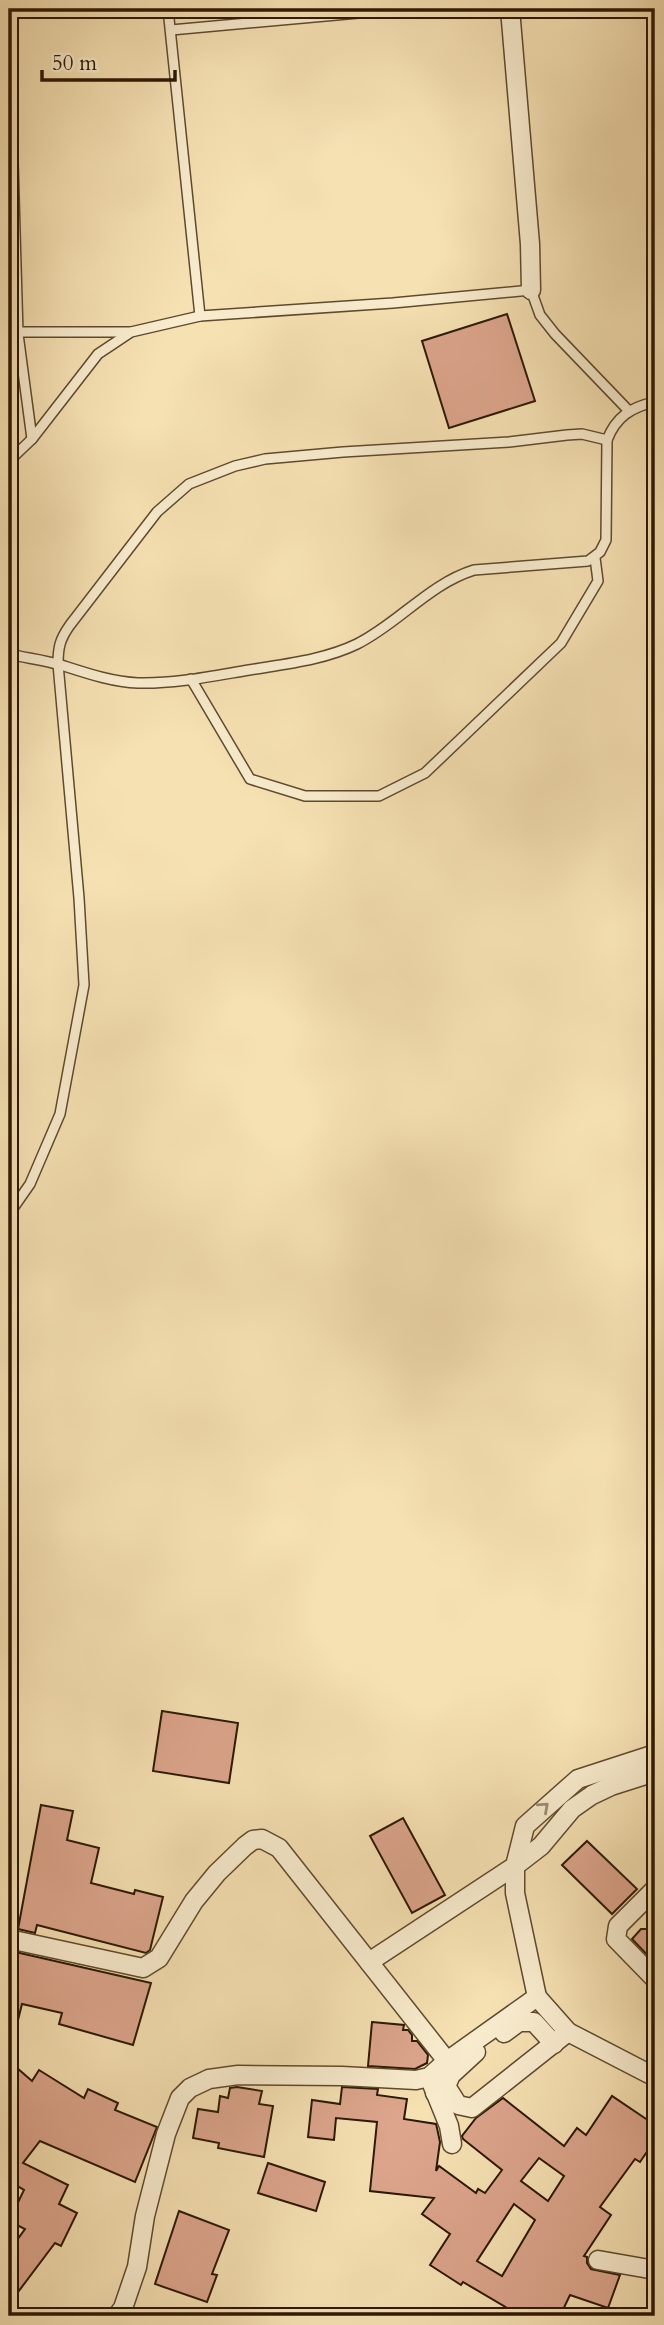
<svg xmlns="http://www.w3.org/2000/svg" width="664" height="2325" viewBox="0 0 664 2325" font-family="Cardo,serif">
<style>
.building{fill:#dca58c;stroke:#2d1801;stroke-width:2;fill-rule:evenodd}
.lines{fill:none;stroke-linecap:round;stroke-linejoin:round}
.service-casing{stroke:#5f4a2e;stroke-width:12}
.minor-casing{stroke:#5f4a2e;stroke-width:21}
.service{stroke:#f9ecce;stroke-width:9}
.minor{stroke:#f9ecce;stroke-width:18}
.oneway{stroke:#9d8d72}
</style>
<rect width="100%" height="100%" fill="#f6e1b3"/>
<filter id="stains"><feTurbulence type="fractalNoise" baseFrequency=".00286" numOctaves="4"/><feColorMatrix values="0 0 0 0 .2 0 0 0 0 .09 0 0 0 0 .02 0 0 0 .5 -.17"/></filter>
<radialGradient id="worn" r=".72"><stop offset=".6" stop-color="#630" stop-opacity="0"/><stop offset="1" stop-color="#630" stop-opacity=".3"/></radialGradient>
<!-- building -->
<g class="building">
<path d="M 507,314 L 535,401 L 449,428 L 422,341 Z"/>
<path d="M 162,1711 L 238,1723 L 229,1783 L 153,1771 Z"/>
<path d="M 41,1805 L 73,1811 L 67,1840 L 99,1848 L 91,1883 L 134,1894 L 135,1890 L 163,1897 L 150,1950 L 146,1953 L 37,1925 L 35,1933 L 18,1929 Z"/>
<path d="M 403,1818 L 445,1895 L 412,1913 L 370,1836 Z"/>
<path d="M 587,1841 L 637,1889 L 612,1914 L 562,1865 Z"/>
<path d="M 641,1929 L 655,1929 L 655,1963 L 632,1939 Z"/>
<path d="M 11,1951 L 151,1983 L 133,2045 L 59,2024 L 62,2013 L 22,2004 L 14,2036 L 9,2035 L 9,1963 Z"/>
<path d="M 372,2022 L 404,2025 L 403,2030 L 408,2030 L 412,2035 L 412,2041 L 417,2041 L 428,2055 L 427,2063 L 415,2069 L 368,2066 Z"/>
<path d="M 9,2061 L 32,2081 L 39,2070 L 84,2098 L 88,2089 L 118,2103 L 115,2110 L 157,2127 L 135,2182 L 40,2141 L 23,2163 L 68,2185 L 59,2204 L 77,2213 L 61,2246 L 55,2243 L 9,2304 L 9,2251 L 25,2229 L 9,2221 L 24,2190 L 9,2181 Z"/>
<path d="M 237,2087 L 262,2091 L 259,2104 L 273,2106 L 264,2157 L 218,2148 L 219,2143 L 193,2138 L 198,2109 L 218,2112 L 220,2096 L 228,2098 L 230,2088 Z"/>
<path d="M 342,2087 L 378,2089 L 377,2095 L 407,2099 L 404,2119 L 436,2124 L 437,2128 L 440,2142 L 436,2171 L 439,2166 L 476,2193 L 478,2189 L 485,2193 L 502,2170 L 463,2139 L 462,2136 L 476,2118 L 503,2098 L 564,2146 L 577,2128 L 586,2135 L 612,2096 L 655,2125 L 655,2140 L 640,2162 L 635,2159 L 600,2207 L 611,2215 L 584,2256 L 587,2257 L 587,2263 L 591,2269 L 620,2275 L 608,2308 L 570,2295 L 560,2316 L 521,2316 L 463,2282 L 461,2285 L 430,2265 L 450,2234 L 422,2214 L 434,2198 L 370,2191 L 377,2122 L 336,2118 L 334,2140 L 308,2137 L 312,2100 L 340,2104 ZM 539,2158 L 564,2176 L 548,2201 L 521,2181 ZM 514,2204 L 535,2220 L 502,2276 L 477,2261 Z"/>
<path d="M 268,2163 L 325,2182 L 316,2211 L 258,2193 Z"/>
<path d="M 179,2211 L 229,2230 L 212,2274 L 217,2275 L 207,2302 L 155,2284 Z"/>
</g>
<g class="lines">
<defs>
<g id="service">
<path d="M 168,9 L 200,316"/>
<path d="M 171,30 L 403,9"/>
<path d="M 9,73 L 11,94 L 18,334 L 32,439"/>
<path d="M 9,332 L 129,332"/>
<path d="M 9,461 L 32,439 L 98,354 L 131,332 L 200,316 L 393,303 L 531,290 L 540,315 L 555,334 L 628,410"/>
<path d="M 9,654 C 26,658 44,660 61,665 C 86,673 112,682 138,683 C 175,684 213,676 249,670 C 285,664 324,660 357,644 C 399,623 429,584 474,570 L 588,561 L 600,552 L 606,540 L 607,440 C 616,417 631,407 655,402"/>
<path d="M 191,679 L 250,779 L 305,796 L 379,796 L 425,773 L 561,643 L 598,581 L 595,558"/>
<path d="M 9,1214 L 30,1184 L 60,1114 L 84,985 L 79,898 L 58,664 C 58,647 60,639 70,625 L 157,512 L 189,484 L 235,466 L 265,459 L 343,452 L 509,442 L 567,435 L 582,434 L 607,440"/>
</g>
<g id="minor">
<path d="M 510,9 L 530,244 L 531,290"/>
<path d="M 655,1889 L 618,1926 L 616,1939 L 655,1979"/>
<path d="M 9,1939 L 143,1968 L 159,1958 L 194,1901 L 217,1873 L 245,1846 L 253,1840 L 262,1839 L 279,1848 L 447,2061"/>
<path d="M 369,1962 L 515,1866 L 541,1846 L 572,1809 L 592,1795 L 611,1786 L 655,1772"/>
<path d="M 537,1997 L 568,2032 L 655,2077"/>
<path d="M 504,2033 L 519,2022 L 534,2022 L 554,2044"/>
<path d="M 432,2084 L 449,2126 L 452,2144"/>
<path d="M 446,2086 L 451,2075 L 476,2052"/>
<path d="M 435,2093 L 446,2086 L 458,2105 L 472,2108 L 568,2032"/>
<path d="M 598,2260 L 655,2270"/>
<path d="M 117,2316 L 123,2308 L 137,2267 L 145,2216 L 166,2134 L 180,2098 L 190,2088 L 209,2079 L 238,2075 L 342,2076 L 416,2080 L 429,2077 L 447,2061 L 537,1997 L 515,1893 L 515,1866 L 525,1826 L 578,1779 L 655,1754"/>
</g>
</defs>
<!-- service casing -->
<use href="#service" class="service-casing"/>
<!-- minor casing -->
<use href="#minor" class="minor-casing"/>
<!-- service -->
<use href="#service" class="service"/>
<!-- minor -->
<use href="#minor" class="minor"/>
</g>
<!-- one-way arrows -->
<defs><path id="oneway-chevron" d="M-2-3.5L2.5 0L-2 3.5" fill="none" stroke-width="1.6" stroke-linecap="round" stroke-linejoin="round" transform="scale(1.75)"/></defs>
<use class="oneway" href="#oneway-chevron" transform="translate(544 1807) rotate(-42)"/>
<!-- margin -->
<rect width="664" height="2325" fill="none" stroke="#f6e1b3" stroke-width="35"/>
<rect x="10" y="10" width="643" height="2304" fill="none" stroke="#2d1801" stroke-width="3.5"/>
<rect x="18" y="18" width="629" height="2290" fill="none" stroke="#2d1801" stroke-width="2"/>
<!-- scale -->
<path d="M42 70v10h133v-10" fill="none" stroke="#2d1801" stroke-width="3.5"/>
<text x="52" y="70" font-size="21" fill="#2d1801" stroke="#f9ecce" stroke-width="5" paint-order="stroke">50 m</text>
<rect width="100%" height="100%" filter="url(#stains)"/>
<rect width="100%" height="100%" fill="url(#worn)"/>
</svg>
